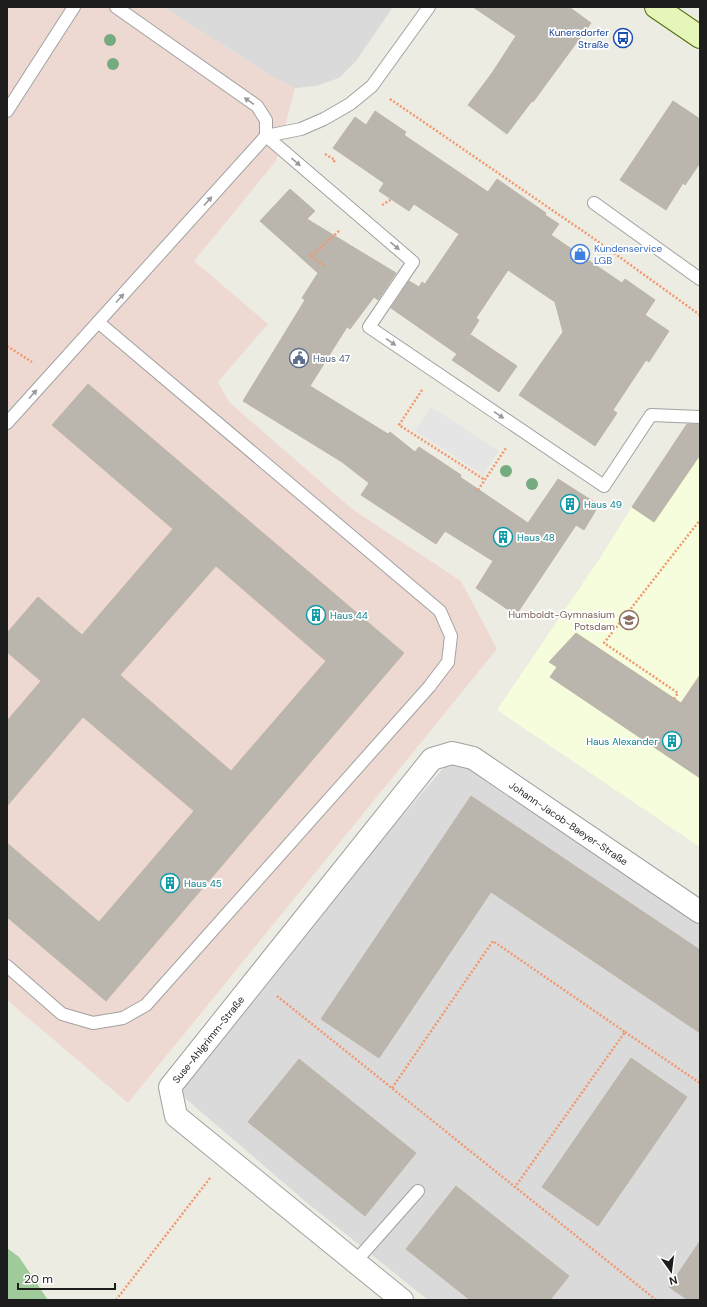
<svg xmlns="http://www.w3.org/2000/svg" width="707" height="1307" viewBox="0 0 707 1307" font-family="'DM Sans',sans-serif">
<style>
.residential{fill:#dbdada}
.commercial{fill:#eed9d2}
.education{fill:#f6fddc}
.forest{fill:#9ecb99}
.parking{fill:#e5e5e5}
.building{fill:#bab5ad;stroke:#beb6a6;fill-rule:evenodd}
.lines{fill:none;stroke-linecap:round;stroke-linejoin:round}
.lane-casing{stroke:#a1a1a1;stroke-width:14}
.street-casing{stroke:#a1a1a1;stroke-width:24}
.secondary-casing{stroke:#4e6d0a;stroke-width:24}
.path{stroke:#f2986f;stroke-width:2.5;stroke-dasharray:2 2;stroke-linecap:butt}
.lane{stroke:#fff;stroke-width:12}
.street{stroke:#fff;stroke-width:22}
.secondary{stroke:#e6f6b8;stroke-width:22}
.tree{fill:#74ab7f}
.oneway{fill:#999}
.labels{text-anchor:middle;stroke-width:3.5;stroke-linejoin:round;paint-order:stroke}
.transit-label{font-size:10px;fill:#164399;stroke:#fff;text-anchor:end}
.shop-label{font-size:10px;fill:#366cbe;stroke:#fff;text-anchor:start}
.service-label{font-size:10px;fill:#4e5e75;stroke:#fff;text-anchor:start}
.culture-label{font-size:10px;fill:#0d838f;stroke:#fff;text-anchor:start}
.education-label{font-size:10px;fill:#785e54;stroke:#fff;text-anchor:end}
.street-label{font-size:10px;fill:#1d1d1d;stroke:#fff}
</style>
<rect width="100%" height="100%" fill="#edece3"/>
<!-- residential -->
<g class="residential">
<path d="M 163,7 L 393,7 L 356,61 L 339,78 L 316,86 L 295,88 L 273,77 Z"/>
<path d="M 453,757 L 700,923 L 700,1300 L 428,1300 L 306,1202 L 178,1092 L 274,965 Z"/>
</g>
<!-- commercial -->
<path class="commercial" d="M 7,7 L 163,7 L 273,77 L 295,88 L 276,161 L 194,261 L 268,324 L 218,382 L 229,402 L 352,509 L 461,581 L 497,649 L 128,1103 L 7,1000 Z"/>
<!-- education -->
<path class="education" d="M 700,455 L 700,847 L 497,710 L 600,558 L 632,507 L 654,522 Z"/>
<!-- forest -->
<path class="forest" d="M 7,1248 L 19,1257 L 48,1300 L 7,1300 Z"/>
<!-- parking -->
<path class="parking" d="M 431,407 L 499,451 L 483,475 L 415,431 Z"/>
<!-- building -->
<g class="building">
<path d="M 473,7 L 569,7 L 591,23 L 533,102 L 532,101 L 507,134 L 468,105 L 492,73 L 516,36 Z"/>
<path d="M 673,101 L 700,119 L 700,163 L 685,185 L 683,183 L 666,210 L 620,180 Z"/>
<path d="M 375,111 L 406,132 L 404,135 L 488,192 L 497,179 L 546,213 L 545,215 L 559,224 L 551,235 L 622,283 L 625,279 L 655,300 L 645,315 L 669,331 L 649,362 L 646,360 L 613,410 L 617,413 L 595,446 L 519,395 L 563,332 L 555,302 L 508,270 L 476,318 L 479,320 L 463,346 L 471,335 L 517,366 L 499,392 L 452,360 L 457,354 L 391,308 L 409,281 L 419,287 L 422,282 L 425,284 L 459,234 L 414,204 L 409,211 L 379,191 L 384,183 L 333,148 L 355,117 L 366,125 Z"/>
<path d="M 290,189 L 315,211 L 307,219 L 396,273 L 378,300 L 374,297 L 350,329 L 347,327 L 310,386 L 388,434 L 390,432 L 415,452 L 419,447 L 461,475 L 460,477 L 528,523 L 558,479 L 599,505 L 584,530 L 576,525 L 516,615 L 476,588 L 493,561 L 445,531 L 436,544 L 361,495 L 369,483 L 342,462 L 243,401 L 305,300 L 302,298 L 318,273 L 260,221 Z"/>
<path d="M 88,384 L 404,653 L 106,1001 L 7,917 L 7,843 L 99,922 L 194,811 L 83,717 L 7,806 L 7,721 L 41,681 L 7,652 L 7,633 L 38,597 L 82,635 L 173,529 L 52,425 ZM 216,566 L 326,661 L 231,771 L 120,675 Z"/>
<path d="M 687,424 L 700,424 L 700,455 L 654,522 L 632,507 Z"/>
<path d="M 576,633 L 681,703 L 700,675 L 700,778 L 550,677 L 557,667 L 549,662 Z"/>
<path d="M 471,796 L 700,950 L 700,1033 L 491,892 L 379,1058 L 321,1019 Z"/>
<path d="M 631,1058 L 687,1097 L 598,1226 L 542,1187 Z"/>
<path d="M 299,1059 L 416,1153 L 365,1216 L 248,1122 Z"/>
<path d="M 456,1186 L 569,1276 L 550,1300 L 470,1300 L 406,1249 Z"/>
<path d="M 700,1241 L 700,1300 L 688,1300 L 669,1287 Z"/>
</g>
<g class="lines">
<defs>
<g id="lane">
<path d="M 7,111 L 74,7"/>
<path d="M 266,136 L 413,262 L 369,327 L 604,486 L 651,415 L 700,417"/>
<path d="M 266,136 L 301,129 L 324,119 L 350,104 L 372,86 L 429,7"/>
<path d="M 594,203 L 700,279"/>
<path d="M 7,423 L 266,136 L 266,120 L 257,106 L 116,7"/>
<path d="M 7,966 L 62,1014 L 93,1023 L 123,1018 L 146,1005 L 429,687 L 448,662 L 451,636 L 440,611 L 98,322"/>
<path d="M 355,1262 L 418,1191"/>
</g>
<g id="street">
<path id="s1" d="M 402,1300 L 176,1116 L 170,1087 L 432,759 L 452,753 L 473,758 L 700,912"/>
</g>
<path id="secondary" d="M 656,7 L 700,37"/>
</defs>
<!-- lane casing -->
<use href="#lane" class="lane-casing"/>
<!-- street casing -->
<use href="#street" class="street-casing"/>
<!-- secondary casing -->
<use href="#secondary" class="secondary-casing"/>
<!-- path -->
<g class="path">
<path d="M 390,99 L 593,238 L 700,315"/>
<path d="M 325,154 L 335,160 L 333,163"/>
<path d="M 382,205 L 392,199"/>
<path d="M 324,266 L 311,256 L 340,230"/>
<path d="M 7,346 L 32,362"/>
<path d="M 422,390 L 399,425 L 485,480"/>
<path d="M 478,490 L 506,448"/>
<path d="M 674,699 L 678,693 L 604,643 L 700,520"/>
<path d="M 277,996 L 656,1300"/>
<path d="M 625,1032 L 700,1083"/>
<path d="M 392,1088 L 493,941 L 625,1032 L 515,1187"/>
<path d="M 116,1300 L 210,1178"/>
</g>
<!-- lane -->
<use href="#lane" class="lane"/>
<!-- street -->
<use href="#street" class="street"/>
<!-- secondary -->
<use href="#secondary" class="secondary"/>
</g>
<!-- trees -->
<g class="tree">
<circle cx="110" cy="40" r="6"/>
<circle cx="113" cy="64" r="6"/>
<circle cx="506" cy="471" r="6"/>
<circle cx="532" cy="484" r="6"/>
</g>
<!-- one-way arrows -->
<defs><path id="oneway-solid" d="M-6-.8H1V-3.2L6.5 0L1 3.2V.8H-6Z"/></defs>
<g class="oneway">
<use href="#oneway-solid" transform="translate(249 101) rotate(-145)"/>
<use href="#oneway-solid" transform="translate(296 162) rotate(41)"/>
<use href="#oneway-solid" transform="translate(208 201) rotate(-48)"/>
<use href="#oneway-solid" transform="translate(395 246) rotate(40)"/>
<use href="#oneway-solid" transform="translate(120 298) rotate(-48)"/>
<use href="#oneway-solid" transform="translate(391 342) rotate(34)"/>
<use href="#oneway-solid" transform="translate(33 394) rotate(-48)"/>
<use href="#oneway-solid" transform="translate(499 415) rotate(34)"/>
</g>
<!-- icons -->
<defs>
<symbol id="bus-ring" viewBox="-11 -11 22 22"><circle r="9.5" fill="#fff" stroke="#1a4fb4" stroke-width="1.5"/><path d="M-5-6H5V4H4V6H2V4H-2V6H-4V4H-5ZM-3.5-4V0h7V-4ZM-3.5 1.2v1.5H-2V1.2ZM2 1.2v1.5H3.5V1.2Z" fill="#1a4fb4"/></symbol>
<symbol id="shop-ring" viewBox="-11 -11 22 22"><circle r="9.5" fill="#fff" stroke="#3f7fe0" stroke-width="1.5"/><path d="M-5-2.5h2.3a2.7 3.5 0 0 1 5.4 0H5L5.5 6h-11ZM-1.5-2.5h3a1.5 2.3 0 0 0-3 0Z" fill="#3f7fe0"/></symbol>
<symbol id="civic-ring" viewBox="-11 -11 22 22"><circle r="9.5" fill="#fff" stroke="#5c6f8a" stroke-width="1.5"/><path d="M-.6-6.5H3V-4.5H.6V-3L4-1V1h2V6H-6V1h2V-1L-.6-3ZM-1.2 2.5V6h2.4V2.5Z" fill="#5c6f8a"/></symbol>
<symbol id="building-ring" viewBox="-11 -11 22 22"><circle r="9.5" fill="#fff" stroke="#0f9aa8" stroke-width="1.5"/><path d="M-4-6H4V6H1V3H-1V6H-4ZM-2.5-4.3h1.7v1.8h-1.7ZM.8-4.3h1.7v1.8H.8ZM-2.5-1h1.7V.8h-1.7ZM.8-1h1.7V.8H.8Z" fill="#0f9aa8"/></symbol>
<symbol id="school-ring" viewBox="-11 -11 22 22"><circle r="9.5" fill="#fff" stroke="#8d6e63" stroke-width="1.5"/><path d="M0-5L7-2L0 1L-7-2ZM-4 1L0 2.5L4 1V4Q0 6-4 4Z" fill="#8d6e63"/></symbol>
</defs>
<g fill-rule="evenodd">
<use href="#bus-ring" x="612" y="27" width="22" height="22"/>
<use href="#shop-ring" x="569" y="243" width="22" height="22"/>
<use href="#civic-ring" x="288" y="347" width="22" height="22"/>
<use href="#building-ring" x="559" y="493" width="22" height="22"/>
<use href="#building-ring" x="492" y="526" width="22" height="22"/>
<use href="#building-ring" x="305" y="604" width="22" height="22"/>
<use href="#school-ring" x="618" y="609" width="22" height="22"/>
<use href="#building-ring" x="661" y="730" width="22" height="22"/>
<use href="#building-ring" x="159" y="872" width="22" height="22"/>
</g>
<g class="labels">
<!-- transit labels -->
<g class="transit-label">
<text x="609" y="36">Kunersdorfer<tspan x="609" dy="12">Straße</tspan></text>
</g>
<!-- shop labels -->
<g class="shop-label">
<text x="594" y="252">Kundenservice<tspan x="594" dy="12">LGB</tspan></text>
</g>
<!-- service labels -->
<g class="service-label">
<text x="313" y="362">Haus 47</text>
</g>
<!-- culture labels -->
<g class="culture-label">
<text x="584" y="508">Haus 49</text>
<text x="517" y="541">Haus 48</text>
<text x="330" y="619">Haus 44</text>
<text x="658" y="745" text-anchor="end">Haus Alexander</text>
<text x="184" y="887">Haus 45</text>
</g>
<!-- education labels -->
<g class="education-label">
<text x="615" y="618">Humboldt-Gymnasium<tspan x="615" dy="12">Potsdam</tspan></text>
</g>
<!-- street labels -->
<g class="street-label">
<text dy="4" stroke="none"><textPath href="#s1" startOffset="899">Johann-Jacob-Baeyer-Straße</textPath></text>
<text dy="4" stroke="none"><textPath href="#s1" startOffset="382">Suse-Ahlgrimm-Straße</textPath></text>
</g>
</g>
<!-- border -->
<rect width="707" height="1307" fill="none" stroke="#1d1d1d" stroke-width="16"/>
<!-- north arrow -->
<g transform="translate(671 1271) rotate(166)" stroke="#ffffff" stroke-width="3" paint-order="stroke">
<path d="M0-3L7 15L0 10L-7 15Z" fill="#1d1d1d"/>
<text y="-6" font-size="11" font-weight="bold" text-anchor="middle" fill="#1d1d1d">N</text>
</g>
<!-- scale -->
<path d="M18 1283v6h97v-6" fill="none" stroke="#1d1d1d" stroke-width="2"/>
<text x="24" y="1283" font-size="12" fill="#1d1d1d" stroke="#ffffff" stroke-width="3" paint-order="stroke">20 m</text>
</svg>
